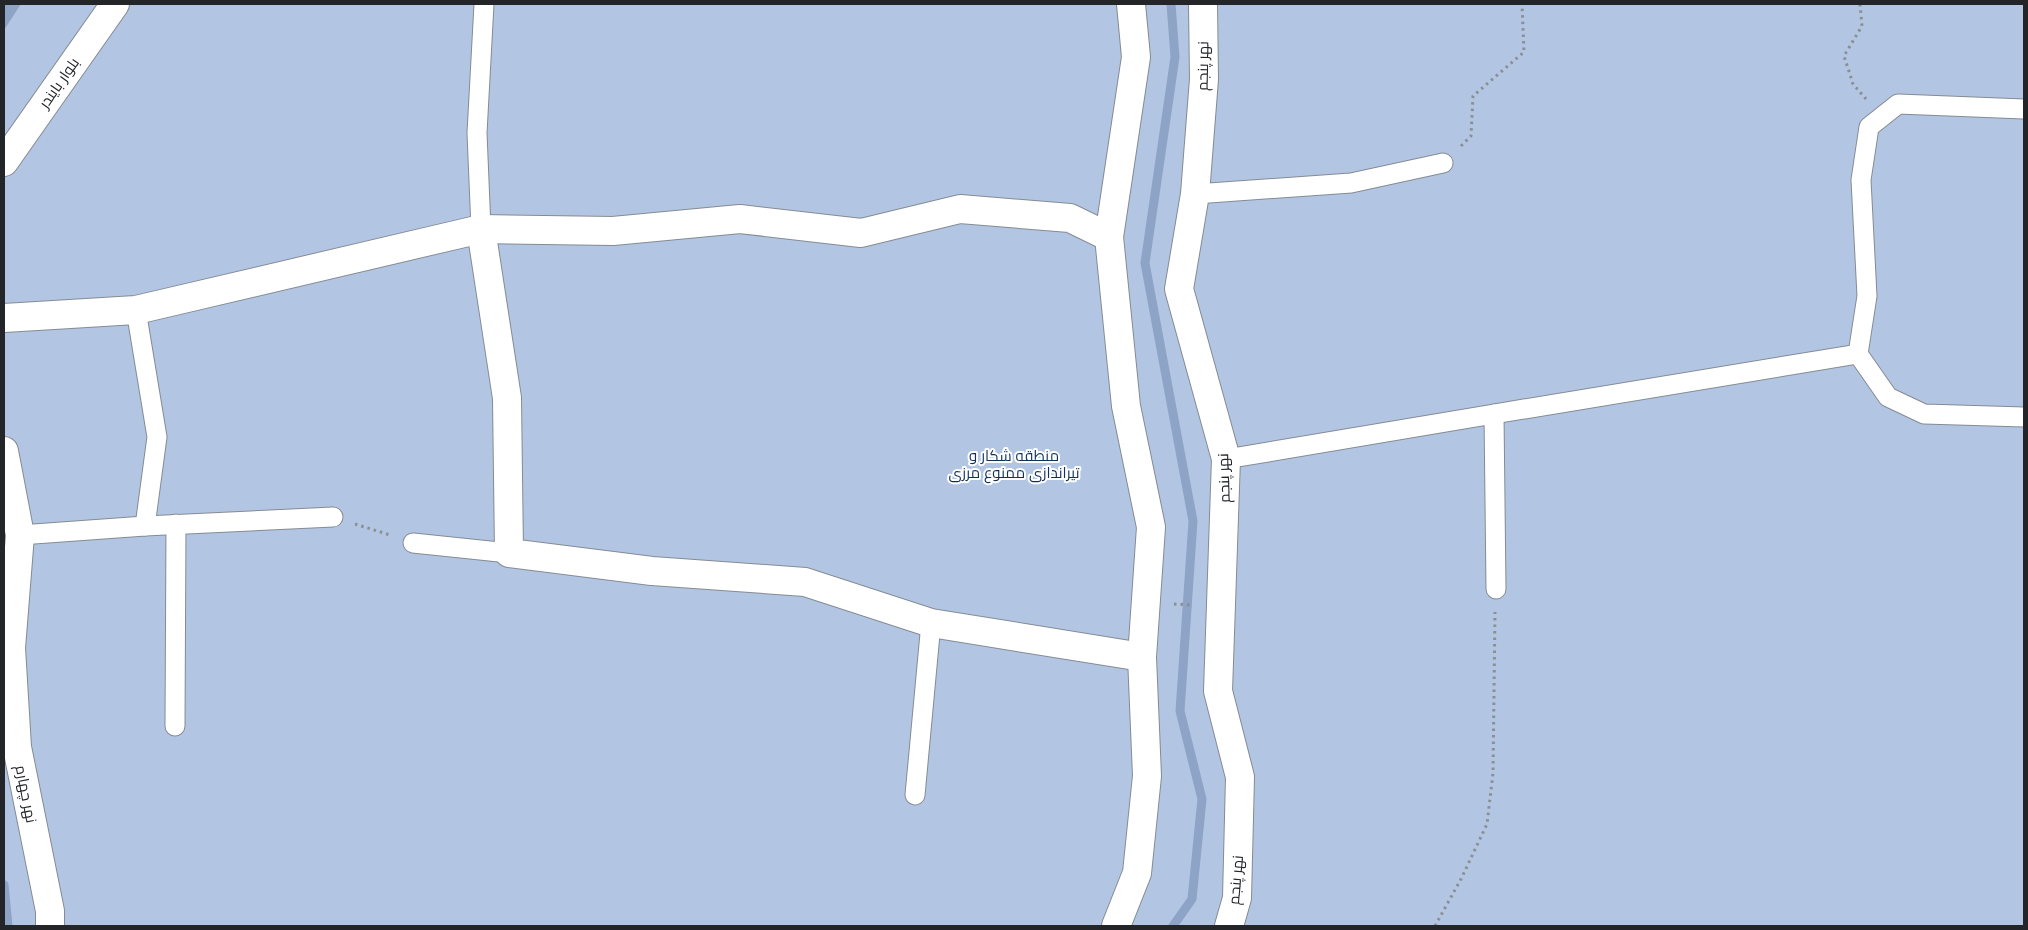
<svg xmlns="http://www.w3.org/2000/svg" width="2028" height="930" viewBox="0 0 2028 930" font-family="'Noto Sans',Cairo,sans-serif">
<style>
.green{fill:#b2c6e3}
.water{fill:#8da4c6}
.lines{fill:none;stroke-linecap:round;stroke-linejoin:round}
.stream{stroke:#8da4c6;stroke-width:9}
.service-casing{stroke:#858b94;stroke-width:21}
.minor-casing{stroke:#858b94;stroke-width:30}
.tertiary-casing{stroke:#858b94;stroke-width:30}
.path{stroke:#8b8e93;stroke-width:3;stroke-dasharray:2.5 4;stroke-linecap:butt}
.service{stroke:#fff;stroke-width:19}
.minor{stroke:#fff;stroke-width:28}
.tertiary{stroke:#fff;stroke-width:28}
.labels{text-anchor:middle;stroke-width:4;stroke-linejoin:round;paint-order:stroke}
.street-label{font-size:15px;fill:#232529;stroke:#fff}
.park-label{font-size:15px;fill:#11305b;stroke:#fff}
</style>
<rect width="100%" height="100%" fill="#f4f8fe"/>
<!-- green -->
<rect class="green" x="4" y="4" width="2020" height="922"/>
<!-- water -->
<path class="water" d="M 4,4 L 21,4 L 4,30 Z"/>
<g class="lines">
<!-- stream -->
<g class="stream">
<path d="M 1171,4 L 1175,57 L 1145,263 L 1193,521 L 1180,711 L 1202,799 L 1192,899 L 1173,926"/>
<path d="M 4,885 L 8,926"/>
</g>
<defs>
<g id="service">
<path d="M 1195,194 L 1351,183 L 1443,163"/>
<path d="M 481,229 L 477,133 L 484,4"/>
<path d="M 136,310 L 157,437 L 145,526"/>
<path d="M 1858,354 L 1888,397 L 1924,414 L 2024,417"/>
<path d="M 1494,414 L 1858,354 L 1867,296 L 1861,180 L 1869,127 L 1898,104 L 2024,109"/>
<path d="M 1226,459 L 1494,414 L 1496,589"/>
<path d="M 20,535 L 145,526 L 333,517"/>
<path d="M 413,543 L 509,553"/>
<path d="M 175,726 L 176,524"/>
<path d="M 915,795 L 931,623"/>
</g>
<g id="minor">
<path d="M 1203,4 L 1204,79 L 1195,194 L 1179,289 L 1226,459 L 1218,691 L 1240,777 L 1237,898 L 1229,926"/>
<path d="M 481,229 L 613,231 L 740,219 L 861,233 L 960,209 L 1070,218 L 1109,237"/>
<path d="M 4,318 L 136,310 L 481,229 L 507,398 L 509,553 L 652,571 L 805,582 L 931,623 L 1142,657"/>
<path d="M 4,451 L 20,535 L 11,648 L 17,747 L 50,911 L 50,926"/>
<path d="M 1116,926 L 1137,873 L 1147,776 L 1142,657 L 1151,527 L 1126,406 L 1109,237 L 1136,57 L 1131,4"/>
</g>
<path id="tertiary" d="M 4,162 L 115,4"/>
</defs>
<!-- service casing -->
<use href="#service" class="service-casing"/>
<!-- minor casing -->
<use href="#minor" class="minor-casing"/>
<!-- tertiary casing -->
<use href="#tertiary" class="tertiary-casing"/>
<!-- path -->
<g class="path">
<path d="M 1860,4 L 1862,26 L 1844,56 L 1853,84 L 1866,99"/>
<path d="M 1461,146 L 1471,136 L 1473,96 L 1524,52 L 1522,4"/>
<path d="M 355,524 L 390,535"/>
<path d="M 1174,604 L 1192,605"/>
<path d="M 1435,926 L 1461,879 L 1487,824 L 1493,773 L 1495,612"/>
</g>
<!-- service -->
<use href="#service" class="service"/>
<!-- minor -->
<use href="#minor" class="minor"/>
<!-- tertiary -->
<use href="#tertiary" class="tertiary"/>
</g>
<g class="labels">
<!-- street labels -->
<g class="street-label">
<text transform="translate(1203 66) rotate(-89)" y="5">نهر پنجم</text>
<text transform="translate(59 83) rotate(-55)" y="5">بلوار بایندر</text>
<text transform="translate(1224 478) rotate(-92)" y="5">نهر پنجم</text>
<text transform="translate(26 794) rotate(79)" y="5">نهر چهارم</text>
<text transform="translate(1236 880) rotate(-85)" y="5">نهر پنجم</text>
</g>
<!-- park labels -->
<g class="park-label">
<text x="1014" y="461">منطقه شکار و<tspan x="1014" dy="17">تیراندازی ممنوع مرزی</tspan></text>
</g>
</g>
<!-- border -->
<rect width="2028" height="930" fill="none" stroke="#232529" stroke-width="10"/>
</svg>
